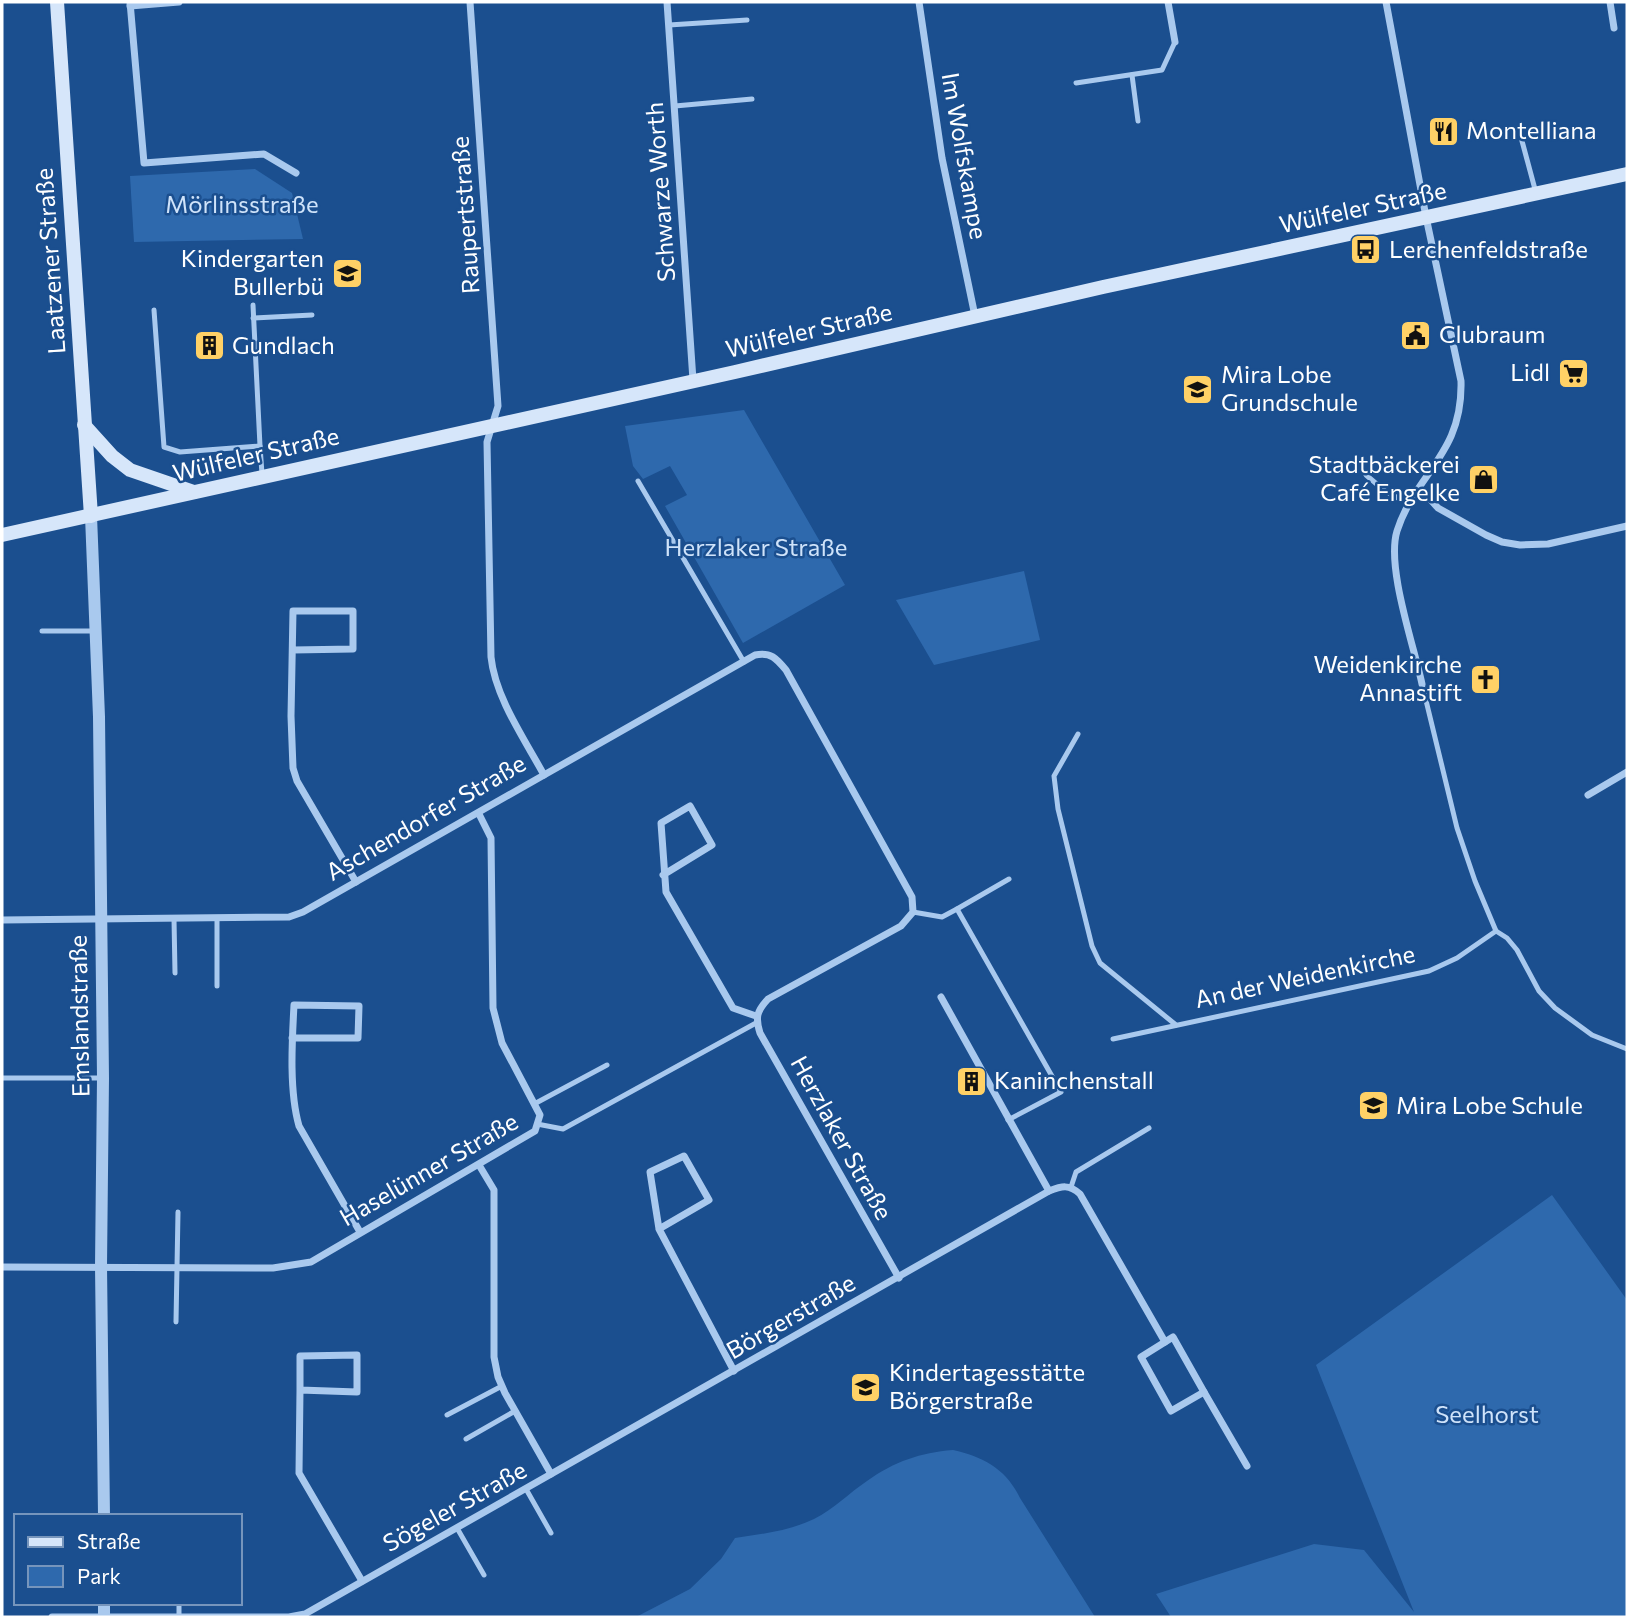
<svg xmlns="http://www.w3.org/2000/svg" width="1629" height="1619" viewBox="0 0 1629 1619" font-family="Commissioner,sans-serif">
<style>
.green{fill:#2e69ad}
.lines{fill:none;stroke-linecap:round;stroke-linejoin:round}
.service{stroke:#a9c9ee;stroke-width:5}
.minor{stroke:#a9c9ee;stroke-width:7}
.tertiary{stroke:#a9c9ee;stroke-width:12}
.secondary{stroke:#d6e6fa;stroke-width:14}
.labels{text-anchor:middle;stroke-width:5;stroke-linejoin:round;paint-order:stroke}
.poi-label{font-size:24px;fill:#fff;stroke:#1b4f8f;text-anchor:start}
.street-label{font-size:24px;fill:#fff;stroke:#1b4f8f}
.park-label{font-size:24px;fill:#cfe3fa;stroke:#1b4f8f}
</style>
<rect width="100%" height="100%" fill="#1b4f8f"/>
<!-- green -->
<g class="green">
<path d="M 255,169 L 292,193 L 303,239 L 134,242 L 130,176 Z"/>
<path d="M 744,410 L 845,585 L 743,643 L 665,506 L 687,495 L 670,466 L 643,479 L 633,466 L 625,426 Z"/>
<path d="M 1024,571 L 1040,640 L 934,665 L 896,600 Z"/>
<path d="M 1552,1195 L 1627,1300 L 1627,1617 L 1171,1617 L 1156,1594 L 1314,1544 L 1364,1550 L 1414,1612 L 1316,1365 Z"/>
<path d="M 953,1450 C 984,1457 1006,1469 1020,1498 L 1095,1617 L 636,1617 L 690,1589 L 721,1559 L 735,1538 C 762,1534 789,1531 814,1519 C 834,1509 849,1493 867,1481 C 895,1461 920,1453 953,1450 Z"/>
</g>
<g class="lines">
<!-- service -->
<g class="service">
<path d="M 669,25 L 747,20"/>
<path d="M 1132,75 L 1138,121"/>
<path d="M 1076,83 L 1162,70 L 1175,42"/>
<path d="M 675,106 L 752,99"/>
<path d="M 1522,141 L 1536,193"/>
<path d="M 253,305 L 260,446"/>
<path d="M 154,310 L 164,447 L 180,452 L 260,446 L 262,474"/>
<path d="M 253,318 L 312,315"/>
<path d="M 1366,475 L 1385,491 L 1409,504"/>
<path d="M 638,481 L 744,662"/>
<path d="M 42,631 L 95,631"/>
<path d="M 1422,684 L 1457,828 L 1475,881 L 1496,931 L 1507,938 L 1517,950 L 1539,991 L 1555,1008 L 1592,1035 L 1627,1049"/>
<path d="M 1078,734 L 1054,776 L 1058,809 L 1092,946 L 1100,963 L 1176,1025"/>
<path d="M 957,909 L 1009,879"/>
<path d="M 913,912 L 942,917 L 957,909 L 1061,1092 L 1008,1120"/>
<path d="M 217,918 L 217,986"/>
<path d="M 174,919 L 175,973"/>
<path d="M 1113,1039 L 1429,971 L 1457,958 L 1496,931"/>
<path d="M 2,1078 L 103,1078"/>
<path d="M 536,1103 L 607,1065"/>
<path d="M 537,1124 L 563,1129 L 756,1023"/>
<path d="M 1071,1187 L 1076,1172 L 1149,1128"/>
<path d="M 176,1322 L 178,1212"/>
<path d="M 447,1415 L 502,1386"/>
<path d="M 466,1439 L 515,1411"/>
<path d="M 526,1489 L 551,1533"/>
<path d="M 457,1528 L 484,1575"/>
<path d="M 179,1616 L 179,1603"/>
</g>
<!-- minor -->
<g class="minor">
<path d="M 130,2 L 144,163 L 264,154 L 296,173"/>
<path d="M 667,2 L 693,380"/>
<path d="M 919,2 L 942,158 L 975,316"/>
<path d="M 1168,2 L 1175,42"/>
<path d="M 1386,2 L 1426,217 L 1461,381 C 1463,455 1416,472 1397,531 C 1386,567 1414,646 1422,684"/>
<path d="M 1610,2 L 1614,28"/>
<path d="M 130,6 L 179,2"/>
<path d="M 1420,488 L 1438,508 L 1486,535 L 1502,542 L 1520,545 L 1548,544 L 1627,526"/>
<path d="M 293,650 L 353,649 L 353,611 L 293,611 L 291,716 L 293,768 L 297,781 L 356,882"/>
<path d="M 544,775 L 755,655 C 771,652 776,658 786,670 L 912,897 L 913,912 L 901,926 L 768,999 C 757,1011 755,1017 760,1033 L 899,1278"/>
<path d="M 1588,795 L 1627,772"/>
<path d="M 663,875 L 712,845 L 690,806 L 661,823 L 666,892 L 733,1008 L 756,1016"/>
<path d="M 2,920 L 289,917 L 303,912 L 544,775 C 525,740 495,697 491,657 L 487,442 L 498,406 L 470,2"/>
<path d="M 941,997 L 1049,1191"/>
<path d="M 292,1038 L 358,1038 L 359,1006 L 294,1005 C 292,1042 289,1091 299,1126 L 360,1232"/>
<path d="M 479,1165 L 494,1190 L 494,1357 L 498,1377 L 505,1393 L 551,1474"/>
<path d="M 659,1229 L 709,1200 L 684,1156 L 650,1172 L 659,1229 L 734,1371"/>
<path d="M 2,1267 L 273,1268 L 311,1262 L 535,1131 L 540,1115 L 502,1043 L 493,1008 L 491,838 L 479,814"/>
<path d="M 1173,1337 L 1204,1392 L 1171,1411 L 1141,1357 Z"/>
<path d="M 300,1390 L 300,1356 L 357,1355 L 357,1392 L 300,1390 L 299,1473 L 362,1581"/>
<path d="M 1204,1392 L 1247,1466"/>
<path d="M 52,1617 L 289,1617 L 305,1614 L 1049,1191 C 1062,1186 1069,1184 1080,1194 L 1165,1342"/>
</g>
<!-- tertiary -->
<g class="tertiary">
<path d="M 91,516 L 99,717 L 103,1078 L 101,1266 L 104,1516"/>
<path d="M 104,1603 L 104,1617"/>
</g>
<!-- secondary -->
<g class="secondary">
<path d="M 57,2 L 91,516"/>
<path d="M 84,425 L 112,456 L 130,470 L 194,492"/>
<path d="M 2,535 L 735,372 L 1103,287 L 1627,174"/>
</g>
</g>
<!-- icons -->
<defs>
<symbol id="restaurant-square" viewBox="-11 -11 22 22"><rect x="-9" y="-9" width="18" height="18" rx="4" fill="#ffd166" stroke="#1b4f8f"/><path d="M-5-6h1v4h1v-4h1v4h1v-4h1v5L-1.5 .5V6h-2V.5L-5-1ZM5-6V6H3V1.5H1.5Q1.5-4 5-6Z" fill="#111"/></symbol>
<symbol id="bus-square" viewBox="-11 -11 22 22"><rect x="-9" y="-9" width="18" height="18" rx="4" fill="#ffd166" stroke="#1b4f8f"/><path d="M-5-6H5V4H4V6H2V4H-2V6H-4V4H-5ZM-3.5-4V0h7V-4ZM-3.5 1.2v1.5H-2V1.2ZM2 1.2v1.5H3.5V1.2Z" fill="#111"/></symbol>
<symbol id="school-square" viewBox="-11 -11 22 22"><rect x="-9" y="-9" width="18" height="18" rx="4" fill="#ffd166" stroke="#1b4f8f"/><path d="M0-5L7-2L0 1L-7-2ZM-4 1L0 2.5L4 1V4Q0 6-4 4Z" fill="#111"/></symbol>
<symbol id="civic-square" viewBox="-11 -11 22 22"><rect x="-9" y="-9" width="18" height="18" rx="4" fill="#ffd166" stroke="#1b4f8f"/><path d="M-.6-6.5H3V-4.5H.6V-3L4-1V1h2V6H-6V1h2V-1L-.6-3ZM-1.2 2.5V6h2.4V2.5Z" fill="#111"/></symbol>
<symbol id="building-square" viewBox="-11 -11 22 22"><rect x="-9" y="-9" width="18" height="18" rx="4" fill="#ffd166" stroke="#1b4f8f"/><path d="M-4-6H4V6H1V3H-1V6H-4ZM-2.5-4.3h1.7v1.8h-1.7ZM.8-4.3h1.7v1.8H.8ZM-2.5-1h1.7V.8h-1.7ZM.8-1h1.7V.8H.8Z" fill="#111"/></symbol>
<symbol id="supermarket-square" viewBox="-11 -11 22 22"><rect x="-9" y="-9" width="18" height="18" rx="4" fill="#ffd166" stroke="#1b4f8f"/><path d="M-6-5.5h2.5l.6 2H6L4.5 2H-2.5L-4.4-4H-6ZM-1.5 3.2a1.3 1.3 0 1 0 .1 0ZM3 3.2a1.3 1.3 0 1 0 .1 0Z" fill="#111"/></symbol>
<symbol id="shop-square" viewBox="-11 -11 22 22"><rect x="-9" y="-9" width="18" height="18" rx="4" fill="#ffd166" stroke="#1b4f8f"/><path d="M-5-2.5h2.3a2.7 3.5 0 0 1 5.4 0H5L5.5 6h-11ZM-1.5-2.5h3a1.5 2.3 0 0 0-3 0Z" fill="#111"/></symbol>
<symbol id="church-square" viewBox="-11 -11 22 22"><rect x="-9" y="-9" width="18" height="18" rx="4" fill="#ffd166" stroke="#1b4f8f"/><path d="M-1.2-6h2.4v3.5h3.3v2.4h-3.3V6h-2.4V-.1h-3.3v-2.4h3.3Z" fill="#111"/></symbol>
</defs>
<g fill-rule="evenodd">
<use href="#restaurant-square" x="1426" y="114" width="35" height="35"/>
<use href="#bus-square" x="1348" y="232" width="35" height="35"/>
<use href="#school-square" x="330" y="256" width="35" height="35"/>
<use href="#civic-square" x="1398" y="318" width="35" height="35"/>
<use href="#building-square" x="192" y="328" width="35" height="35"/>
<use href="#supermarket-square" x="1556" y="356" width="35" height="35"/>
<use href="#school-square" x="1180" y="372" width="35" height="35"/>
<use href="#shop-square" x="1466" y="462" width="35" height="35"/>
<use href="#church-square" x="1468" y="662" width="35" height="35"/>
<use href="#building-square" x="954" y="1064" width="35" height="35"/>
<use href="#school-square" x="1356" y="1088" width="35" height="35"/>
<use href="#school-square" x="848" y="1370" width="35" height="35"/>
</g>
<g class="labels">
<!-- poi labels -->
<g class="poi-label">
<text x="1466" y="139">Montelliana</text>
<text x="1389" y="258">Lerchenfeldstraße</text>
<text x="324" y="267" text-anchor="end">Kindergarten<tspan x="324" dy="28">Bullerbü</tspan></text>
<text x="1439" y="343">Clubraum</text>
<text x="232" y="354">Gundlach</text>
<text x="1550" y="381" text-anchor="end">Lidl</text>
<text x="1221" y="383">Mira Lobe<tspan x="1221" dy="28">Grundschule</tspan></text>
<text x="1460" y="473" text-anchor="end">Stadtbäckerei<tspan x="1460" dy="28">Café Engelke</tspan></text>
<text x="1462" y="673" text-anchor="end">Weidenkirche<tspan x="1462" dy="28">Annastift</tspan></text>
<text x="994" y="1089">Kaninchenstall</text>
<text x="1396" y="1114">Mira Lobe Schule</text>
<text x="889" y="1381">Kindertagesstätte<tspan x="889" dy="28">Börgerstraße</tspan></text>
</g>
<!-- street labels -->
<g class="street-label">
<text transform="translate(964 156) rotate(80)" y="8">Im Wolfskampe</text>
<text transform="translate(661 192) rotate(-94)" y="8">Schwarze Worth</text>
<text transform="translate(1363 208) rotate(-12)" y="8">Wülfeler Straße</text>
<text transform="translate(466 215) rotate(-94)" y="8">Raupertstraße</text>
<text transform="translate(51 261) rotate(-94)" y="8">Laatzener Straße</text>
<text transform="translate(809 331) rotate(-13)" y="8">Wülfeler Straße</text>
<text transform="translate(256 455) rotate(-13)" y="8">Wülfeler Straße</text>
<text transform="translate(426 818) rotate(-30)" y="8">Aschendorfer Straße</text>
<text transform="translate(1305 977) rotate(-12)" y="8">An der Weidenkirche</text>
<text transform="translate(80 1016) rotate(-91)" y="8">Emslandstraße</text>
<text transform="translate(841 1138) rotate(61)" y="8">Herzlaker Straße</text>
<text transform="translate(429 1170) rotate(-30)" y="8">Haselünner Straße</text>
<text transform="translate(791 1317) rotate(-30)" y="8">Börgerstraße</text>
<text transform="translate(455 1507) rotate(-29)" y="8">Sögeler Straße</text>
</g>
<!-- park labels -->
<g class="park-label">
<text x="242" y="213">Mörlinsstraße</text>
<text x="756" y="556">Herzlaker Straße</text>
<text x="1487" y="1423">Seelhorst</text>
</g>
</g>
<!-- border -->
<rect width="1629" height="1619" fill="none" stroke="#ffffff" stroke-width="7"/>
<!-- legend -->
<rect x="14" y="1514" width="228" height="91" fill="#1b4f8f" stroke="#7695bc" stroke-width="2"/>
<rect x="28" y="1537" width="35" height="10" fill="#d6e6fa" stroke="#7695bc" stroke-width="2"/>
<text x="77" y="1549" font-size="21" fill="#ffffff">Straße</text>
<rect x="28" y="1566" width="35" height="21" fill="#2e69ad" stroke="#7695bc" stroke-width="2"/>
<text x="77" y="1584" font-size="21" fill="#ffffff">Park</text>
</svg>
